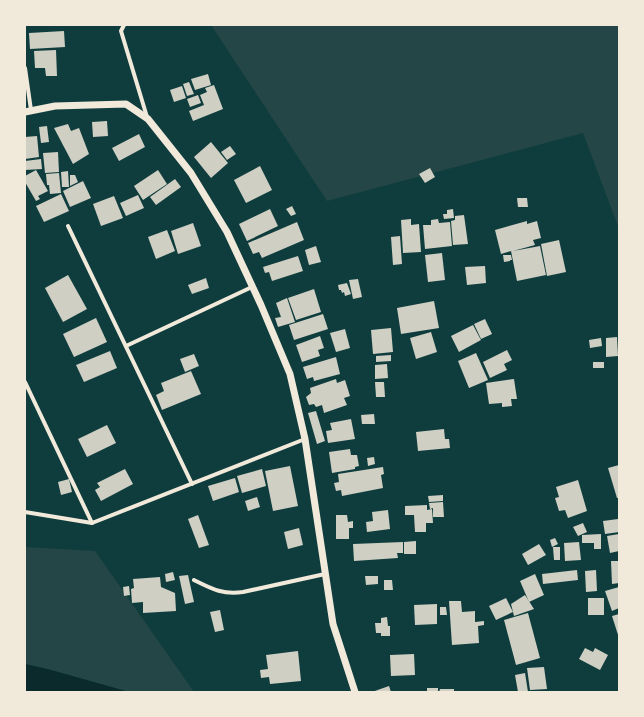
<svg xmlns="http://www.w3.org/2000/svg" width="644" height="717" viewBox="0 0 644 717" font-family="'Asap Condensed',sans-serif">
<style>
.green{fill:#244646}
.water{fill:#0a2a2b}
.building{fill:#cfcfc3}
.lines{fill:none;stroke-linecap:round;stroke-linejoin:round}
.minor{stroke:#f1e9da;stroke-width:4}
.tertiary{stroke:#f1e9da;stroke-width:7}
</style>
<rect width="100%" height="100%" fill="#0f3d3e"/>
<!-- green -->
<g class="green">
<path d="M 211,25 L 619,25 L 619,229 L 583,133 L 327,201 Z"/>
<path d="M 25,547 L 95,551 L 194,692 L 129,692 L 51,670 L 25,664 Z"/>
</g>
<!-- water -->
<path class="water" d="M 25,664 L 51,670 L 129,692 L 25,692 Z"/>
<!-- building -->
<g class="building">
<path d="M 64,31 L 65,47 L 30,49 L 29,33 Z"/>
<path d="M 56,50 L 57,76 L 46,76 L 45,68 L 35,68 L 34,51 Z"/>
<path d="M 208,74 L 211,85 L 195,90 L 191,79 Z"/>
<path d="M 189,82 L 194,94 L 187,96 L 183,84 Z"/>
<path d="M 214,85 L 223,109 L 193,121 L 189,111 L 204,105 L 200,95 L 207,92 L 205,88 Z"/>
<path d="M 182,86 L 186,98 L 174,102 L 170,90 Z"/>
<path d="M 198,95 L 201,103 L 190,107 L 187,99 Z"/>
<path d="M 107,121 L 108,136 L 93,137 L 92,122 Z"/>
<path d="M 68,124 L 71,131 L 79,128 L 89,154 L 73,164 L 54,128 Z"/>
<path d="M 47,126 L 49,142 L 41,143 L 39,127 Z"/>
<path d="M 139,134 L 145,147 L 119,161 L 112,148 Z"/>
<path d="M 37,136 L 39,157 L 25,159 L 25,137 Z"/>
<path d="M 211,142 L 228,163 L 211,178 L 194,157 Z"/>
<path d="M 230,146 L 236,154 L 227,160 L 221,152 Z"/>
<path d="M 58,152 L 59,172 L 45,173 L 43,153 Z"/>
<path d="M 41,159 L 42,169 L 25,170 L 25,161 Z"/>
<path d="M 260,166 L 272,190 L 246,203 L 234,180 Z"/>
<path d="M 430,168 L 435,177 L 425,183 L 419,174 Z"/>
<path d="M 36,170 L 48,191 L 38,196 L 40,199 L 36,201 L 25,182 L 25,176 Z"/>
<path d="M 158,170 L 167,184 L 143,200 L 134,186 Z"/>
<path d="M 68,171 L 69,187 L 62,187 L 61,172 Z"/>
<path d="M 59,173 L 61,193 L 50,194 L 49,185 L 47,185 L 46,174 Z"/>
<path d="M 70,175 L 75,175 L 78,182 L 70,186 Z"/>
<path d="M 175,179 L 181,187 L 156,205 L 150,197 Z"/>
<path d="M 83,181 L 91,198 L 70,207 L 63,191 Z"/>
<path d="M 61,194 L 69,211 L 44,222 L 36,206 Z"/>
<path d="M 138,195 L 144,208 L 126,216 L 120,203 Z"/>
<path d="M 114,196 L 123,218 L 101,226 L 93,204 Z"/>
<path d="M 517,198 L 527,198 L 528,207 L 518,207 Z"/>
<path d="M 292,206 L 296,214 L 291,216 L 286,209 Z"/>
<path d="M 270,209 L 278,226 L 247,241 L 239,224 Z"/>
<path d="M 453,209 L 454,218 L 444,219 L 443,214 L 447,214 L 447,210 Z"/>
<path d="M 464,215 L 468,244 L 453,245 L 451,221 L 455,220 L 455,216 Z"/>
<path d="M 411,219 L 411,225 L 419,224 L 421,252 L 403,253 L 401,220 Z"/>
<path d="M 438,219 L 439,223 L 450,222 L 452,246 L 425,249 L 423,225 L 431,225 L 431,220 Z"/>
<path d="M 527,221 L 527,224 L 537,221 L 541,238 L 533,240 L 535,245 L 513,251 L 540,246 L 546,275 L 517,281 L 511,251 L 501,254 L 495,230 Z"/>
<path d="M 297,222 L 304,240 L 262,258 L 259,252 L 253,254 L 248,243 Z"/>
<path d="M 193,223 L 201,246 L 178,254 L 171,231 Z"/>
<path d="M 167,230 L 175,251 L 156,259 L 148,237 Z"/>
<path d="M 400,236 L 402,264 L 393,265 L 391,237 Z"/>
<path d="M 559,240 L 566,272 L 547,276 L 541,244 Z"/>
<path d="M 316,246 L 321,262 L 309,265 L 305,250 Z"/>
<path d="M 442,253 L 445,280 L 428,282 L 425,255 Z"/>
<path d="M 503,255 L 511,255 L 512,260 L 510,260 L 510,261 L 504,262 Z"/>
<path d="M 298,256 L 303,271 L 272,281 L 269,272 L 265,273 L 263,267 Z"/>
<path d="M 485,266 L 486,283 L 467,285 L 465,267 Z"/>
<path d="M 68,275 L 87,309 L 63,322 L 45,288 Z"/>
<path d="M 206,278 L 209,288 L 192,294 L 188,285 Z"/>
<path d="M 358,279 L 362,297 L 353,299 L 349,280 Z"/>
<path d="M 347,283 L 351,294 L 345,296 L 344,292 L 342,293 L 341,290 L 339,290 L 338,285 Z"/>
<path d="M 314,289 L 321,312 L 296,320 L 288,298 Z"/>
<path d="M 287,298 L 295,322 L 278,327 L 275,318 L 281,317 L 276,303 Z"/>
<path d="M 434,301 L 439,328 L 401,334 L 397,308 Z"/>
<path d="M 323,314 L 328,329 L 294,340 L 289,325 Z"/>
<path d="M 96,318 L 107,342 L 74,357 L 63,334 Z"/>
<path d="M 485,319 L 492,334 L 481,339 L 474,324 Z"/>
<path d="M 473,325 L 481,340 L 459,352 L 451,336 Z"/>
<path d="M 391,328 L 393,352 L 373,354 L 371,330 Z"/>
<path d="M 345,329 L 350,348 L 336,352 L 330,333 Z"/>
<path d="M 431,332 L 437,352 L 416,359 L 410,338 Z"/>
<path d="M 320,336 L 324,348 L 318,350 L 320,356 L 302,362 L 296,345 Z"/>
<path d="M 617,337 L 618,356 L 606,357 L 606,338 Z"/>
<path d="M 601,338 L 602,346 L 590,348 L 589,340 Z"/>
<path d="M 507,350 L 512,360 L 504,364 L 507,370 L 490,378 L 483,362 Z"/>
<path d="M 110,351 L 117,368 L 84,382 L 76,365 Z"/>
<path d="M 476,353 L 488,380 L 469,388 L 458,361 Z"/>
<path d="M 194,354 L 199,366 L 185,372 L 180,359 Z"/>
<path d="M 391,355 L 391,361 L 376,362 L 376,356 Z"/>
<path d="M 336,357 L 340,374 L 314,381 L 313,377 L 307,379 L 303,367 Z"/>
<rect x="593" y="362" width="11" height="6"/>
<path d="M 387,364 L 388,378 L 375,379 L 375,365 Z"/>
<path d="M 191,371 L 201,394 L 162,410 L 156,395 L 164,391 L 161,383 Z"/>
<path d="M 336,379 L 337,383 L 345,380 L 350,396 L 344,398 L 347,405 L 324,413 L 322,405 L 316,407 L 314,404 L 309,405 L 306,397 L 311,393 L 310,388 Z"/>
<path d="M 514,379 L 517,399 L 511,399 L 512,406 L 502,407 L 502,403 L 489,404 L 486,383 Z"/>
<path d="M 375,382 L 384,382 L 385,397 L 376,397 Z"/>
<path d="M 316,411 L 325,441 L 317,444 L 308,413 Z"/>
<path d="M 374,414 L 375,424 L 362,424 L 361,415 Z"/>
<path d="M 351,419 L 355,439 L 328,443 L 326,431 L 332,430 L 330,423 Z"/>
<path d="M 107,425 L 116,443 L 87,457 L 78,439 Z"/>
<path d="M 444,429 L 445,439 L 449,439 L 450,448 L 418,451 L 416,432 Z"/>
<path d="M 350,449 L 351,455 L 357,455 L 359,466 L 355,467 L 355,469 L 332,473 L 329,452 Z"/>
<path d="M 374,457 L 375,464 L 368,466 L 367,458 Z"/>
<path d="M 619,465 L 619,498 L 617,498 L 608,468 Z"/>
<path d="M 290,466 L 298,506 L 273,511 L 265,471 Z"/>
<path d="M 383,467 L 384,474 L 381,475 L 383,488 L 342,496 L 341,490 L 336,491 L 334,483 L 339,482 L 338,474 Z"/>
<path d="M 125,469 L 133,484 L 101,501 L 95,490 L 100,487 L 97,483 Z"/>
<path d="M 262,469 L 266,486 L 242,493 L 237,476 Z"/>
<path d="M 235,478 L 239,492 L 213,501 L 208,486 Z"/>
<path d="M 69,479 L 72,492 L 61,495 L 58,482 Z"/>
<path d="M 578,480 L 587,511 L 568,518 L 565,510 L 559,511 L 555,498 L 559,497 L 556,487 Z"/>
<path d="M 443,495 L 443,501 L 429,502 L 428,496 Z"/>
<path d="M 257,497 L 260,507 L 248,511 L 245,501 Z"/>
<path d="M 443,502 L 444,517 L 433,517 L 433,508 L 430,509 L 429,503 Z"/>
<path d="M 427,505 L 427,510 L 432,509 L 433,523 L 426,523 L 426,532 L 415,532 L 414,515 L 405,515 L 405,506 Z"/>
<path d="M 388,510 L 390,529 L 367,532 L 366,522 L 373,521 L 372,512 Z"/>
<path d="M 198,515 L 209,545 L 199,548 L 188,519 Z"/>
<path d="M 336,515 L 347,515 L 348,522 L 353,521 L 353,528 L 349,528 L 349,539 L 336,539 Z"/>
<path d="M 618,519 L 619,532 L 605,534 L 603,521 Z"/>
<path d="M 583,523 L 587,532 L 578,536 L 573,527 Z"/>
<path d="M 299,528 L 303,545 L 288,549 L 284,532 Z"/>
<path d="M 601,534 L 601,549 L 594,549 L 594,543 L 582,543 L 582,535 Z"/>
<path d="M 619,534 L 619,551 L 610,553 L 607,536 Z"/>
<path d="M 555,538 L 558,544 L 552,547 L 550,540 Z"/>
<path d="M 416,541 L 416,554 L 404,554 L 404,542 Z"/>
<path d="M 403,542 L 403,553 L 397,553 L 398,558 L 354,561 L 353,544 Z"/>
<path d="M 579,542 L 581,560 L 565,561 L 564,543 Z"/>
<path d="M 539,544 L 546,555 L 528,565 L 522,554 Z"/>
<path d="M 553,547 L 560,547 L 560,560 L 554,560 Z"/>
<path d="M 611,561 L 619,561 L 619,583 L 612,584 Z"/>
<path d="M 577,570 L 578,580 L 543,584 L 542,574 Z"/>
<path d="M 596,570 L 597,591 L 586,592 L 585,571 Z"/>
<path d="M 173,572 L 175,580 L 166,582 L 165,574 Z"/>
<path d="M 535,574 L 544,595 L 529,602 L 520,581 Z"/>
<path d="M 188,575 L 194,602 L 185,604 L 179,576 Z"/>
<path d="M 365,576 L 378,576 L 378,584 L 366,585 Z"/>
<path d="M 160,577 L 161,587 L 175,593 L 176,611 L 143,613 L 143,602 L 132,603 L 131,589 L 134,588 L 133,579 Z"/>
<path d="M 384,580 L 392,580 L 393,590 L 384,590 Z"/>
<path d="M 129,586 L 130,595 L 124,596 L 123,587 Z"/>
<path d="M 619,587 L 619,608 L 612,611 L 605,591 Z"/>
<path d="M 525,595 L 534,609 L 514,616 L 511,604 Z"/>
<path d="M 506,598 L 513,612 L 496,620 L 489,606 Z"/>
<rect x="588" y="598" width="16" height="17"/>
<path d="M 449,601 L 461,601 L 462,612 L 475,611 L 475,622 L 484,621 L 484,625 L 478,626 L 479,643 L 452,645 Z"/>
<path d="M 437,604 L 437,624 L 415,625 L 414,605 Z"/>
<path d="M 440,607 L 446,607 L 447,615 L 440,615 Z"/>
<path d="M 220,610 L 224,630 L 215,632 L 210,612 Z"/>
<path d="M 528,613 L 540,658 L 516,665 L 504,620 Z"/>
<path d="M 619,614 L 619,638 L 612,616 Z"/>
<path d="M 387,617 L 388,626 L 390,626 L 390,636 L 381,636 L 381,633 L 376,633 L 375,623 L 381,623 L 381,618 Z"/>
<path d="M 585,648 L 593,652 L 595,648 L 608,655 L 600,670 L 579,659 Z"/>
<path d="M 298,651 L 301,681 L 270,684 L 269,677 L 261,678 L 260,670 L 268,669 L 266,655 Z"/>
<path d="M 414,654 L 415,675 L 391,676 L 390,655 Z"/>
<path d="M 544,667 L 547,689 L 530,690 L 527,668 Z"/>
<path d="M 525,673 L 528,692 L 518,692 L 515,675 Z"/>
<path d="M 389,686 L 391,692 L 372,692 Z"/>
<rect x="427" y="688" width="11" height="4"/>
<path d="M 440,689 L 454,689 L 454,692 L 439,692 Z"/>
</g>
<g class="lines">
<!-- minor -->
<g class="minor">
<path d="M 124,25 L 121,31 L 147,117"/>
<path d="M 25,68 L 31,110"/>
<path d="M 68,226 L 192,484"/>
<path d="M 126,346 L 252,287"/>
<path d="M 25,382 L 92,523"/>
<path d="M 25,512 L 92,523 L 305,439"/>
<path d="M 194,580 C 212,589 223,595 243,592 L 325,574"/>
</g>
<!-- tertiary -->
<path class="tertiary" d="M 25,112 L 55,106 L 126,104 L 148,119 L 191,173 L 227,232 L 261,305 L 290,374 L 305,439 L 333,624 L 355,692"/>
</g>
<!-- border -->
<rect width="644" height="717" fill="none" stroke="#f1e9da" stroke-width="52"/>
</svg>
